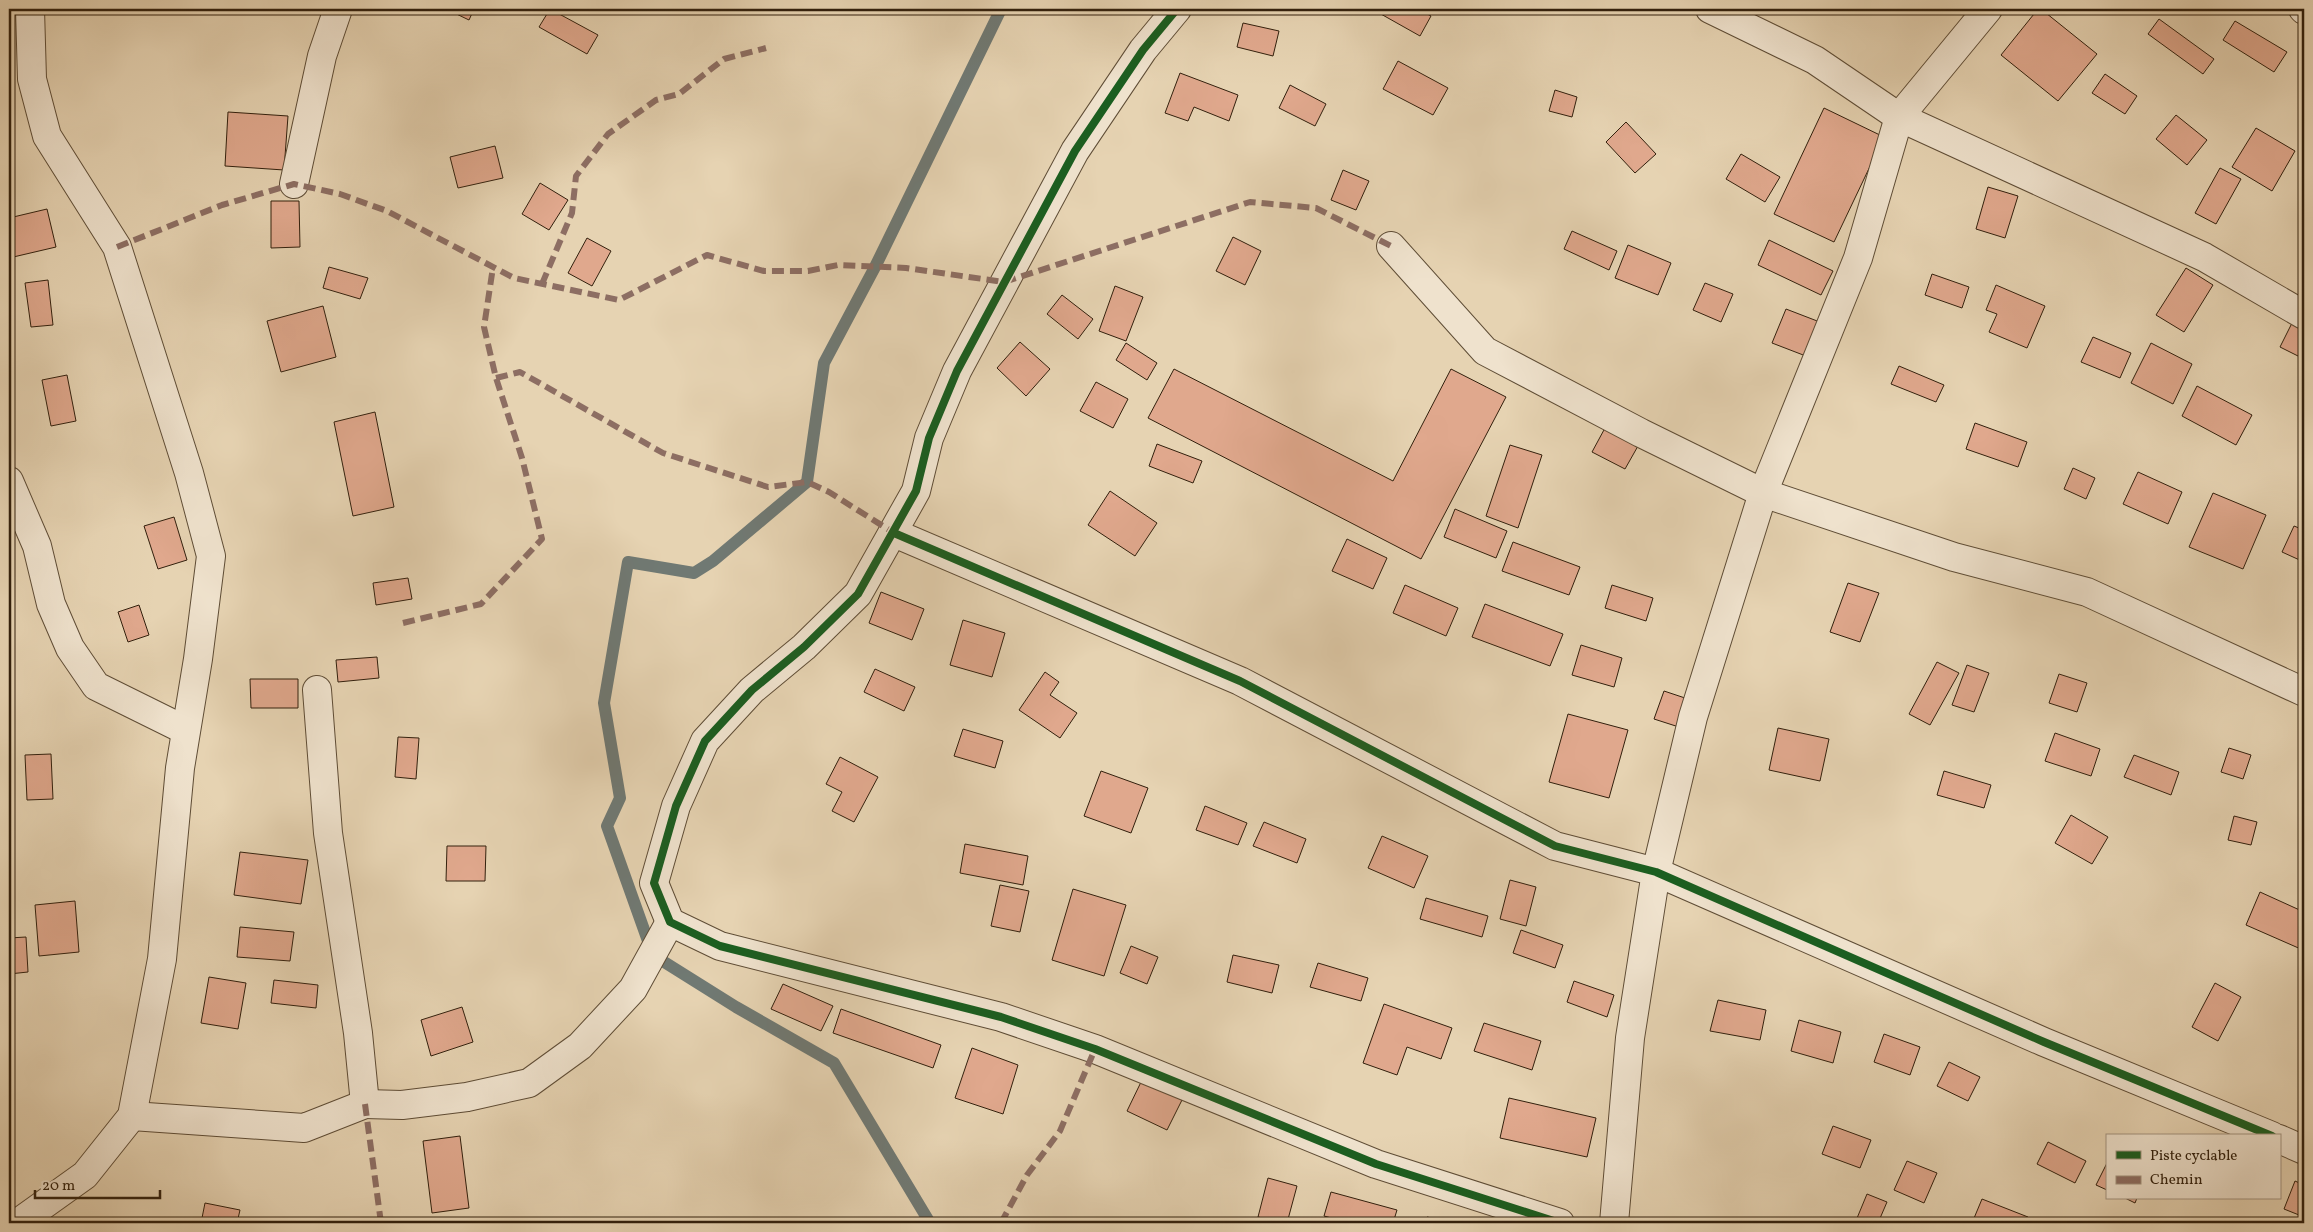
<svg xmlns="http://www.w3.org/2000/svg" width="2313" height="1232" viewBox="0 0 2313 1232" font-family="Vollkorn,serif">
<style>
.lines{fill:none;stroke-linecap:round;stroke-linejoin:round}
.stream{stroke:#707973;stroke-width:12}
.building{fill:#e0a88d;stroke:#32200d}
.street-casing{stroke:#5f4d36;stroke-width:30}
.street{stroke:#efe2cd;stroke-width:28}
.quiet{stroke:#8d6e63;stroke-width:6;stroke-dasharray:12 6;stroke-linecap:butt}
.cycleway-casing{stroke:#efe2cd;stroke-width:11}
.cycleway{stroke:#1b5e20;stroke-width:8}
</style>
<rect width="100%" height="100%" fill="#e6d3b2"/>
<filter id="stains"><feTurbulence type="fractalNoise" baseFrequency=".004" numOctaves="4"/><feColorMatrix values="0 0 0 0 .2 0 0 0 0 .09 0 0 0 0 .02 0 0 0 .5 -.17"/></filter>
<radialGradient id="worn" r=".72"><stop offset=".6" stop-color="#630" stop-opacity="0"/><stop offset="1" stop-color="#630" stop-opacity=".3"/></radialGradient>
<g class="lines">
<!-- stream -->
<path class="stream" d="M 930,1223 L 834,1063 L 736,1007 L 653,955 L 607,826 L 620,798 L 604,703 L 628,562 L 694,573 L 713,561 L 807,482 L 824,363 L 875,267 L 1001,9"/>
</g>
<!-- building -->
<g class="building">
<path d="M 446,9 L 474,9 L 469,20 Z"/>
<path d="M 550,9 L 598,35 L 587,54 L 539,27 Z"/>
<path d="M 1372,9 L 1418,9 L 1431,16 L 1420,36 Z"/>
<path d="M 2038,9 L 2041,9 L 2097,54 L 2058,101 L 2001,55 Z"/>
<path d="M 2159,19 L 2214,59 L 2203,74 L 2148,34 Z"/>
<path d="M 2235,21 L 2287,52 L 2274,72 L 2223,40 Z"/>
<path d="M 1243,23 L 1279,31 L 1273,56 L 1237,47 Z"/>
<path d="M 1398,61 L 1448,88 L 1433,115 L 1383,89 Z"/>
<path d="M 1180,73 L 1238,95 L 1229,121 L 1194,107 L 1188,121 L 1165,113 Z"/>
<path d="M 2105,74 L 2137,96 L 2125,114 L 2092,93 Z"/>
<path d="M 1290,85 L 1326,104 L 1315,126 L 1279,108 Z"/>
<path d="M 1555,90 L 1577,97 L 1572,117 L 1549,111 Z"/>
<path d="M 1824,108 L 1884,137 L 1834,242 L 1774,214 Z"/>
<path d="M 228,112 L 288,116 L 284,170 L 225,166 Z"/>
<path d="M 2176,115 L 2207,140 L 2187,165 L 2156,139 Z"/>
<path d="M 1626,122 L 1656,154 L 1635,173 L 1606,142 Z"/>
<path d="M 2256,128 L 2295,151 L 2272,191 L 2232,167 Z"/>
<path d="M 495,146 L 503,178 L 458,188 L 450,157 Z"/>
<path d="M 1741,154 L 1780,177 L 1765,202 L 1726,179 Z"/>
<path d="M 2220,168 L 2241,179 L 2216,224 L 2195,213 Z"/>
<path d="M 1343,170 L 1369,181 L 1356,210 L 1331,200 Z"/>
<path d="M 540,183 L 568,200 L 549,230 L 522,214 Z"/>
<path d="M 1988,187 L 2018,196 L 2005,238 L 1976,229 Z"/>
<path d="M 271,201 L 299,201 L 300,247 L 271,248 Z"/>
<path d="M 47,209 L 56,247 L 9,258 L 9,218 Z"/>
<path d="M 1572,231 L 1617,251 L 1609,270 L 1564,249 Z"/>
<path d="M 1233,237 L 1261,251 L 1245,285 L 1216,271 Z"/>
<path d="M 587,238 L 611,251 L 592,286 L 568,273 Z"/>
<path d="M 1769,240 L 1833,271 L 1821,295 L 1758,265 Z"/>
<path d="M 1628,245 L 1671,263 L 1658,295 L 1615,278 Z"/>
<path d="M 329,267 L 368,278 L 360,299 L 323,288 Z"/>
<path d="M 2186,268 L 2213,285 L 2184,332 L 2156,315 Z"/>
<path d="M 1932,274 L 1969,287 L 1962,308 L 1925,295 Z"/>
<path d="M 48,280 L 53,325 L 31,327 L 25,283 Z"/>
<path d="M 1705,283 L 1733,294 L 1721,322 L 1693,310 Z"/>
<path d="M 1996,285 L 2045,306 L 2027,348 L 1989,332 L 1997,314 L 1986,310 Z"/>
<path d="M 1115,286 L 1143,297 L 1126,341 L 1099,331 Z"/>
<path d="M 1062,295 L 1093,319 L 1078,339 L 1047,314 Z"/>
<path d="M 323,306 L 336,357 L 281,372 L 267,321 Z"/>
<path d="M 1786,309 L 1825,324 L 1811,358 L 1772,343 Z"/>
<path d="M 2292,323 L 2304,329 L 2304,359 L 2280,347 Z"/>
<path d="M 2093,337 L 2131,353 L 2120,378 L 2081,362 Z"/>
<path d="M 1020,342 L 1050,369 L 1026,396 L 997,368 Z"/>
<path d="M 1126,343 L 1157,363 L 1147,380 L 1116,360 Z"/>
<path d="M 2151,343 L 2192,364 L 2173,404 L 2131,383 Z"/>
<path d="M 1899,366 L 1944,385 L 1936,402 L 1891,384 Z"/>
<path d="M 1174,369 L 1393,481 L 1451,369 L 1506,397 L 1421,559 L 1148,418 Z"/>
<path d="M 67,375 L 76,421 L 51,426 L 42,380 Z"/>
<path d="M 1096,382 L 1128,399 L 1113,428 L 1080,411 Z"/>
<path d="M 2197,386 L 2252,415 L 2236,445 L 2182,416 Z"/>
<path d="M 375,412 L 394,507 L 353,516 L 334,422 Z"/>
<path d="M 1975,423 L 2027,442 L 2018,467 L 1966,449 Z"/>
<path d="M 1605,428 L 1638,446 L 1625,469 L 1592,452 Z"/>
<path d="M 1157,444 L 1202,461 L 1193,483 L 1149,466 Z"/>
<path d="M 1510,445 L 1542,455 L 1518,528 L 1486,516 Z"/>
<path d="M 2073,468 L 2095,478 L 2086,499 L 2064,489 Z"/>
<path d="M 2138,472 L 2182,492 L 2168,524 L 2123,504 Z"/>
<path d="M 1110,491 L 1157,523 L 1135,556 L 1088,525 Z"/>
<path d="M 2213,493 L 2266,515 L 2243,569 L 2189,547 Z"/>
<path d="M 1455,509 L 1507,531 L 1496,558 L 1444,537 Z"/>
<path d="M 174,517 L 187,560 L 158,569 L 144,526 Z"/>
<path d="M 2294,526 L 2304,530 L 2304,562 L 2282,552 Z"/>
<path d="M 1347,539 L 1387,558 L 1373,589 L 1332,571 Z"/>
<path d="M 1513,542 L 1580,567 L 1569,595 L 1502,571 Z"/>
<path d="M 408,578 L 412,599 L 376,605 L 373,583 Z"/>
<path d="M 1848,583 L 1879,593 L 1860,642 L 1830,632 Z"/>
<path d="M 1405,585 L 1458,608 L 1446,636 L 1393,613 Z"/>
<path d="M 1612,585 L 1653,598 L 1646,621 L 1605,608 Z"/>
<path d="M 881,592 L 924,609 L 912,640 L 869,623 Z"/>
<path d="M 1485,604 L 1563,634 L 1550,666 L 1472,637 Z"/>
<path d="M 139,605 L 149,635 L 128,642 L 118,612 Z"/>
<path d="M 963,620 L 1005,633 L 992,677 L 950,665 Z"/>
<path d="M 1581,645 L 1622,658 L 1614,687 L 1572,675 Z"/>
<path d="M 377,657 L 379,678 L 338,682 L 336,660 Z"/>
<path d="M 1937,662 L 1959,673 L 1930,725 L 1909,714 Z"/>
<path d="M 1967,665 L 1989,673 L 1974,712 L 1952,705 Z"/>
<path d="M 875,669 L 915,687 L 904,711 L 864,692 Z"/>
<path d="M 1045,672 L 1059,682 L 1050,695 L 1077,713 L 1060,738 L 1019,710 Z"/>
<path d="M 2059,674 L 2087,683 L 2077,712 L 2049,703 Z"/>
<path d="M 250,679 L 298,679 L 298,708 L 251,708 Z"/>
<path d="M 1664,691 L 1691,700 L 1682,728 L 1654,719 Z"/>
<path d="M 1568,714 L 1628,730 L 1609,798 L 1549,782 Z"/>
<path d="M 1778,728 L 1829,739 L 1820,781 L 1769,770 Z"/>
<path d="M 963,729 L 1003,741 L 995,768 L 954,756 Z"/>
<path d="M 2055,733 L 2100,749 L 2091,776 L 2045,761 Z"/>
<path d="M 398,737 L 419,738 L 416,779 L 395,777 Z"/>
<path d="M 2229,748 L 2251,755 L 2243,779 L 2221,772 Z"/>
<path d="M 51,754 L 53,799 L 27,800 L 25,755 Z"/>
<path d="M 2134,755 L 2179,772 L 2171,795 L 2124,777 Z"/>
<path d="M 840,757 L 878,777 L 854,822 L 832,811 L 842,792 L 826,784 Z"/>
<path d="M 1101,771 L 1148,788 L 1131,833 L 1084,816 Z"/>
<path d="M 1944,771 L 1991,785 L 1984,808 L 1937,795 Z"/>
<path d="M 1205,806 L 1247,823 L 1238,845 L 1196,830 Z"/>
<path d="M 2071,815 L 2108,837 L 2092,864 L 2055,843 Z"/>
<path d="M 2234,816 L 2257,822 L 2251,845 L 2228,840 Z"/>
<path d="M 1264,822 L 1306,839 L 1297,863 L 1253,846 Z"/>
<path d="M 1382,836 L 1428,856 L 1414,888 L 1368,868 Z"/>
<path d="M 965,844 L 1028,856 L 1023,885 L 960,873 Z"/>
<path d="M 447,846 L 486,846 L 485,881 L 446,881 Z"/>
<path d="M 240,852 L 308,860 L 301,904 L 234,895 Z"/>
<path d="M 1510,880 L 1536,887 L 1526,926 L 1500,919 Z"/>
<path d="M 1000,885 L 1029,891 L 1020,932 L 991,926 Z"/>
<path d="M 1073,889 L 1126,905 L 1104,976 L 1052,960 Z"/>
<path d="M 2260,892 L 2304,912 L 2303,950 L 2246,925 Z"/>
<path d="M 1426,898 L 1488,916 L 1482,937 L 1420,919 Z"/>
<path d="M 75,901 L 79,952 L 39,956 L 35,905 Z"/>
<path d="M 240,927 L 294,932 L 290,961 L 237,957 Z"/>
<path d="M 1521,930 L 1563,945 L 1555,968 L 1513,953 Z"/>
<path d="M 26,937 L 28,972 L 9,974 L 9,938 Z"/>
<path d="M 1131,946 L 1158,957 L 1147,984 L 1120,973 Z"/>
<path d="M 1233,955 L 1279,965 L 1272,993 L 1227,982 Z"/>
<path d="M 1318,963 L 1368,978 L 1361,1001 L 1310,987 Z"/>
<path d="M 209,977 L 246,983 L 238,1029 L 201,1023 Z"/>
<path d="M 274,980 L 318,985 L 316,1008 L 271,1003 Z"/>
<path d="M 1574,981 L 1614,995 L 1607,1017 L 1567,1002 Z"/>
<path d="M 2215,983 L 2241,997 L 2218,1041 L 2192,1027 Z"/>
<path d="M 783,984 L 833,1006 L 821,1031 L 771,1009 Z"/>
<path d="M 1718,1000 L 1766,1010 L 1760,1040 L 1710,1031 Z"/>
<path d="M 1384,1004 L 1452,1028 L 1441,1059 L 1407,1047 L 1397,1075 L 1363,1063 Z"/>
<path d="M 462,1007 L 473,1042 L 431,1056 L 421,1020 Z"/>
<path d="M 841,1009 L 941,1045 L 933,1068 L 833,1033 Z"/>
<path d="M 1799,1020 L 1841,1032 L 1833,1063 L 1791,1051 Z"/>
<path d="M 1484,1023 L 1541,1041 L 1532,1070 L 1474,1051 Z"/>
<path d="M 1884,1034 L 1920,1047 L 1910,1075 L 1874,1062 Z"/>
<path d="M 972,1048 L 1018,1065 L 1003,1114 L 955,1098 Z"/>
<path d="M 1949,1062 L 1980,1077 L 1968,1101 L 1937,1086 Z"/>
<path d="M 1142,1080 L 1182,1100 L 1167,1130 L 1127,1111 Z"/>
<path d="M 1509,1098 L 1596,1118 L 1587,1157 L 1500,1138 Z"/>
<path d="M 1833,1126 L 1871,1140 L 1860,1168 L 1822,1154 Z"/>
<path d="M 460,1136 L 469,1208 L 432,1213 L 423,1141 Z"/>
<path d="M 2048,1142 L 2086,1161 L 2075,1183 L 2037,1164 Z"/>
<path d="M 1907,1161 L 1937,1173 L 1924,1203 L 1894,1190 Z"/>
<path d="M 2107,1163 L 2107,1190 L 2096,1185 Z"/>
<path d="M 1268,1178 L 1297,1186 L 1287,1223 L 1258,1217 Z"/>
<path d="M 2295,1181 L 2304,1185 L 2304,1217 L 2284,1209 Z"/>
<path d="M 1331,1192 L 1397,1210 L 1393,1223 L 1350,1223 L 1324,1216 Z"/>
<path d="M 1867,1194 L 1887,1202 L 1878,1223 L 1855,1223 Z"/>
<path d="M 2125,1198 L 2137,1198 L 2135,1203 Z"/>
<path d="M 1982,1199 L 2028,1217 L 2025,1223 L 1972,1223 Z"/>
<path d="M 205,1203 L 240,1210 L 237,1223 L 201,1223 Z"/>
<path d="M 1427,1217 L 1446,1221 L 1445,1223 L 1426,1223 Z"/>
</g>
<g class="lines">
<defs>
<g id="street">
<path d="M 1177,9 L 1143,50 L 1075,151 L 957,371 L 929,438 L 916,491 L 858,594 L 804,647 L 752,690 L 705,741 L 676,806 L 654,883 L 670,922 L 720,946 L 1001,1017 L 1095,1049 L 1376,1164 L 1560,1223"/>
<path d="M 1710,9 L 1815,60 L 1899,117 L 2204,257 L 2304,315"/>
<path d="M 2303,9 L 2304,10"/>
<path d="M 294,184 L 322,56 L 338,9"/>
<path d="M 1391,246 L 1485,351 L 1641,433 L 1763,493 L 1954,557 L 2087,592 L 2304,692"/>
<path d="M 9,481 L 37,546 L 51,604 L 70,648 L 96,686 L 185,730"/>
<path d="M 894,533 L 1240,681 L 1555,846 L 1656,872 L 2044,1042 L 2272,1136"/>
<path d="M 365,1104 L 402,1105 L 467,1097 L 529,1083 L 580,1046 L 633,989 L 670,922"/>
<path d="M 132,1116 L 304,1128 L 365,1104 L 358,1033 L 328,833 L 317,690"/>
<path d="M 2279,1139 L 2304,1150"/>
<path d="M 18,1223 L 85,1175 L 132,1116 L 162,959 L 180,768 L 198,659 L 211,556 L 189,473 L 117,247 L 47,136 L 32,79 L 30,9"/>
<path d="M 1614,1223 L 1630,1038 L 1656,872 L 1693,717 L 1763,493 L 1858,258 L 1899,117 L 1988,9"/>
</g>
</defs>
<!-- street casing -->
<use href="#street" class="street-casing"/>
<!-- street -->
<use href="#street" class="street"/>
<!-- quiet -->
<g class="quiet">
<path d="M 117,247 L 222,205 L 294,184 L 340,194 L 387,211 L 514,278 L 619,300 L 707,255 L 764,271 L 808,271 L 838,265 L 906,268 L 1004,282 L 1250,202 L 1316,208 L 1391,246"/>
<path d="M 542,284 L 572,213 L 576,176 L 608,134 L 656,100 L 679,94 L 724,59 L 766,48"/>
<path d="M 496,378 L 520,372 L 663,453 L 768,487 L 807,482 L 829,492 L 894,533"/>
<path d="M 403,623 L 481,604 L 542,539 L 522,458 L 496,378 L 484,327 L 493,267"/>
<path d="M 365,1104 L 381,1223"/>
<path d="M 1001,1223 L 1027,1175 L 1060,1131 L 1095,1049"/>
</g>
<defs>
<g id="cycleway">
<path d="M 1177,9 L 1143,50 L 1075,151 L 957,371 L 929,438 L 916,491 L 858,594 L 804,647 L 752,690 L 705,741 L 676,806 L 654,883 L 670,922 L 720,946 L 1001,1017 L 1095,1049 L 1376,1164 L 1560,1223"/>
<path d="M 894,533 L 1240,681 L 1555,846 L 1656,872 L 2044,1042 L 2272,1136"/>
</g>
</defs>
<!-- cycleway casing -->
<use href="#cycleway" class="cycleway-casing"/>
<!-- cycleway -->
<use href="#cycleway" class="cycleway"/>
</g>
<!-- margin -->
<rect width="2313" height="1232" fill="none" stroke="#e6d3b2" stroke-width="30"/>
<rect x="10" y="10" width="2293" height="1212" fill="none" stroke="#32200d" stroke-width="2.5"/>
<rect x="15" y="15" width="2283" height="1202" fill="none" stroke="#32200d"/>
<!-- legend -->
<rect x="2106" y="1134" width="175" height="65" fill="#efe2cd" stroke="#a39480"/>
<rect x="2116" y="1151" width="25" height="8" fill="#1b5e20" stroke="#a39480"/>
<text x="2150" y="1160" font-size="15" fill="#32200d">Piste cyclable</text>
<rect x="2116" y="1176" width="25" height="8" fill="#8d6e63" stroke="#a39480"/>
<text x="2150" y="1184" font-size="15" fill="#32200d">Chemin</text>
<!-- scale -->
<path d="M35 1190v8h125v-8" fill="none" stroke="#32200d" stroke-width="2.5"/>
<text x="42" y="1190" font-size="15" fill="#32200d" stroke="#efe2cd" stroke-width="4" paint-order="stroke">20 m</text>
<rect width="100%" height="100%" filter="url(#stains)"/>
<rect width="100%" height="100%" fill="url(#worn)"/>
</svg>
